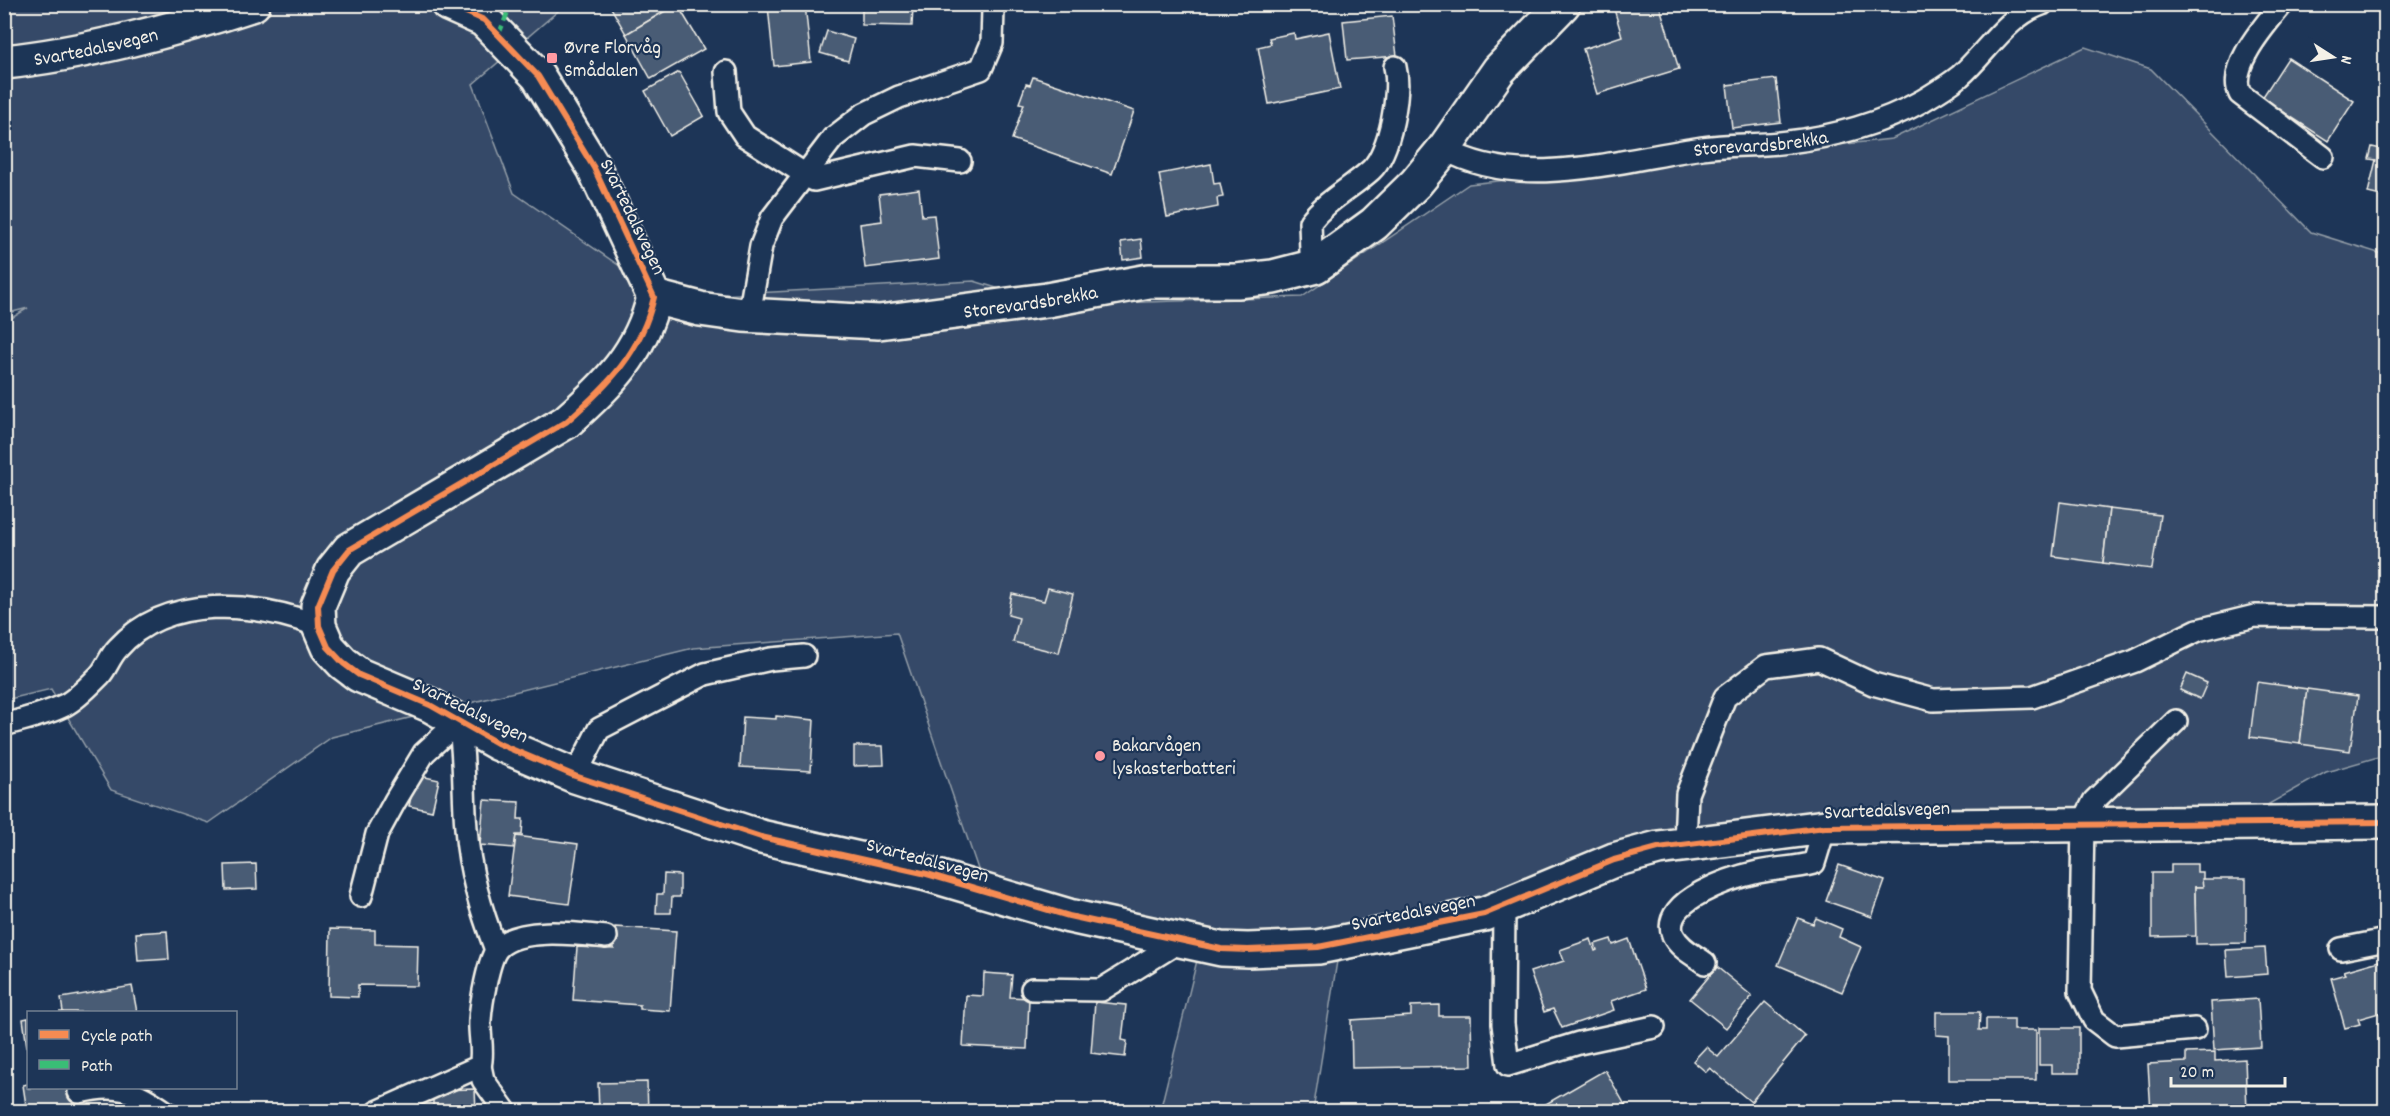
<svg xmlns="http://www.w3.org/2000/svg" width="2390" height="1116" viewBox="0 0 2390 1116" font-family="Dekko,sans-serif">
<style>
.green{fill:#354a67;stroke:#949ea8;stroke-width:1.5}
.building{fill:#485b74;stroke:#f4f1e8;stroke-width:1.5}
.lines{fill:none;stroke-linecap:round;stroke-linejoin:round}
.lane-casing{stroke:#f4f1e8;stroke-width:26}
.street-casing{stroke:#f4f1e8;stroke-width:38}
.secondary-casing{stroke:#f4f1e8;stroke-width:38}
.lane{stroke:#1d3557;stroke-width:21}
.street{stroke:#1d3557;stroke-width:33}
.secondary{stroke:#1d3557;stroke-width:33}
.quiet{stroke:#3abd76;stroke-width:4.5;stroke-dasharray:9 4.5;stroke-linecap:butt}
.cycleway-casing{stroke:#1d3557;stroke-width:10}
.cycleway{stroke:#f68b52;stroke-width:6}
.poi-dot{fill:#ff9aa2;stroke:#1d3557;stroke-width:2}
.labels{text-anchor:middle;stroke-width:4.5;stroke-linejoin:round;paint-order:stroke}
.street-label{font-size:20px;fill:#f4f1e8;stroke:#1d3557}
.poi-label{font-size:20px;fill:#f4f1e8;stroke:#1d3557;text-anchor:start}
</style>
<rect width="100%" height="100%" fill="#1d3557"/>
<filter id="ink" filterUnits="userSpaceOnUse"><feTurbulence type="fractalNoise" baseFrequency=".0167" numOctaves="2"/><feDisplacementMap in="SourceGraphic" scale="12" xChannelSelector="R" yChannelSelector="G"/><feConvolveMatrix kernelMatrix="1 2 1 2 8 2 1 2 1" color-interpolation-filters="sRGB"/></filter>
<g filter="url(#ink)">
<!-- green -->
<path class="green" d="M 5,5 L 565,5 L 473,84 L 514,193 L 666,298 L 974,281 L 1051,305 L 1302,297 L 1469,184 L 1892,139 L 2085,47 L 2151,69 L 2311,232 L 2385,255 L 2385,755 L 2326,772 L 2237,822 L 1732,842 L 1338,955 L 1313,1111 L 1160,1111 L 1202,940 L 981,878 L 897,633 L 693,648 L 332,737 L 209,823 L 111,790 L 51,689 L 5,700 L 5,322 L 28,308 L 5,314 Z"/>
<!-- building -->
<g class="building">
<path d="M 609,4 L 677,4 L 626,34 Z"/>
<path d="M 677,4 L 704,49 L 651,79 L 626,34 Z"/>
<path d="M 805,4 L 811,62 L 774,66 L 768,6 Z"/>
<path d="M 862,4 L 923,4 L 913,6 L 912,26 L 862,25 Z"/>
<path d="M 1628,4 L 1659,4 L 1679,69 L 1597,94 L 1583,49 L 1622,36 L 1614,9 Z"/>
<path d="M 1392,16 L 1397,56 L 1347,60 L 1343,21 Z"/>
<path d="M 827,31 L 854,39 L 848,61 L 820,53 Z"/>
<path d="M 1329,32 L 1340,89 L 1269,104 L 1258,47 L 1271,44 L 1269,38 L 1294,33 L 1295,39 Z"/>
<path d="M 2288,58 L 2354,101 L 2328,141 L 2262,98 Z"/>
<path d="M 679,72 L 704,116 L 670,136 L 645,91 Z"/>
<path d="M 1033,77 L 1134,111 L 1112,174 L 1012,139 L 1024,104 L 1019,103 L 1026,84 L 1030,85 Z"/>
<path d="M 1776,79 L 1781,122 L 1732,128 L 1727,85 Z"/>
<path d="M 2372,147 L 2386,150 L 2386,201 L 2380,200 L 2381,196 L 2368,193 L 2376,160 L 2369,159 Z"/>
<path d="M 1211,164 L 1214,184 L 1220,183 L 1223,197 L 1217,198 L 1218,207 L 1167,217 L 1159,174 Z"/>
<path d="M 919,189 L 922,216 L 934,215 L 939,259 L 865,268 L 860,224 L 882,221 L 879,194 Z"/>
<path d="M 1141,239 L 1143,257 L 1123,260 L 1121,242 Z"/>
<path d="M 2060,502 L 2109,509 L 2103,563 L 2053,556 Z"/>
<path d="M 2109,509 L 2160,515 L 2152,569 L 2103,563 Z"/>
<path d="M 1048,588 L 1073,594 L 1059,653 L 1013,642 L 1019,618 L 1008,615 L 1012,594 L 1044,601 Z"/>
<path d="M 2187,674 L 2207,683 L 2200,699 L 2180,690 Z"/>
<path d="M 2257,682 L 2307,689 L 2300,744 L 2250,737 Z"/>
<path d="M 2307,689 L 2358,696 L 2350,751 L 2300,744 Z"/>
<path d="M 776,716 L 814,720 L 811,771 L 740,767 L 743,717 L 776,719 Z"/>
<path d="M 854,746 L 883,746 L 884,765 L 854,766 Z"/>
<path d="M 416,775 L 439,780 L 432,811 L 409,806 Z"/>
<path d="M 484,800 L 519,802 L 518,819 L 523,819 L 522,835 L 516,835 L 514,848 L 480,845 Z"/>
<path d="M 516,836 L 578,844 L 569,904 L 508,896 Z"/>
<path d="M 256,864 L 257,889 L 226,890 L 225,865 Z"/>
<path d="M 2171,864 L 2197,864 L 2197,872 L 2203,872 L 2203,887 L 2195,887 L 2196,936 L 2152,937 L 2152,873 L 2171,873 Z"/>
<path d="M 1839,865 L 1885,881 L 1872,917 L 1826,901 Z"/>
<path d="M 664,874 L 680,875 L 680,897 L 672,897 L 671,913 L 656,913 L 657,894 L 663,894 Z"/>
<path d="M 2202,879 L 2246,879 L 2246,943 L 2196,944 L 2195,887 L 2203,887 Z"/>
<path d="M 1798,918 L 1813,924 L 1816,918 L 1842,929 L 1839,937 L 1861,947 L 1842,992 L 1778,965 Z"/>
<path d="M 615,927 L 676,931 L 670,1011 L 640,1009 L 640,1005 L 573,1000 L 577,947 L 614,949 Z"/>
<path d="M 330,929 L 375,930 L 375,944 L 418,945 L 417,986 L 358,985 L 358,997 L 329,996 Z"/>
<path d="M 167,931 L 169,959 L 138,961 L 136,933 Z"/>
<path d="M 1591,939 L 1595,951 L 1597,950 L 1595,944 L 1611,939 L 1613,945 L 1629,939 L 1646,989 L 1611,1001 L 1614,1010 L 1562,1028 L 1553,1009 L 1544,1012 L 1530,972 L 1564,961 L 1560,950 Z"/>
<path d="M 2265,948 L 2267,974 L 2228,977 L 2226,950 Z"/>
<path d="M 2386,959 L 2386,1011 L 2358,1019 L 2360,1024 L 2345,1028 L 2331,978 L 2346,974 L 2344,971 Z"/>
<path d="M 1717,967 L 1752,996 L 1726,1028 L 1690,999 Z"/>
<path d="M 984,973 L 1012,975 L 1010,997 L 1029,998 L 1027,1049 L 963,1046 L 966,995 L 983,996 Z"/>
<path d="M 132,986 L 137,1012 L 59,1012 L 63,1012 L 61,998 Z"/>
<path d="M 2258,999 L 2261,1047 L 2214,1050 L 2211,1002 Z"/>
<path d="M 1095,1002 L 1126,1005 L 1122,1040 L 1127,1041 L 1125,1057 L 1091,1053 Z"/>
<path d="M 1765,1002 L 1805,1036 L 1751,1102 L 1710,1068 L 1706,1072 L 1693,1061 L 1706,1047 L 1718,1057 Z"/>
<path d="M 1439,1005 L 1439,1016 L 1471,1016 L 1472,1066 L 1352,1068 L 1351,1020 L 1411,1016 L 1411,1006 Z"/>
<path d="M 1936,1012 L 1980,1012 L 1979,1030 L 1986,1030 L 1986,1019 L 2014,1019 L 2014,1030 L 2036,1030 L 2036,1080 L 1949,1080 L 1949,1036 L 1936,1035 Z"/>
<path d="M 28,1018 L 28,1054 L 23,1019 Z"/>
<path d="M 2039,1028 L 2079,1028 L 2079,1073 L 2052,1073 L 2052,1065 L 2039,1065 Z"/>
<path d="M 2215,1052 L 2215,1061 L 2245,1059 L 2247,1111 L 2151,1112 L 2148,1064 L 2186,1062 L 2186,1053 Z"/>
<path d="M 1605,1070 L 1629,1112 L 1532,1112 Z"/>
<path d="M 647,1082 L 648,1112 L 599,1112 L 598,1083 Z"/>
<path d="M 28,1084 L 28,1088 L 71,1088 L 74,1112 L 27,1112 L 23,1085 Z"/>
<path d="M 475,1089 L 476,1112 L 433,1112 L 433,1090 Z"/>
</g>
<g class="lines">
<defs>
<g id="lane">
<path d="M 2282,4 C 2265,25 2227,67 2240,94 L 2323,157"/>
<path d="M 726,72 L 729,112 L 745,136 L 814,180 L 915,156 L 960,161"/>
<path id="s1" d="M 1444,149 C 1521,192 1620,160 1702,148 C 1730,144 1760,146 1788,142 C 1833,137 1883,123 1922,101 C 1935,93 1949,85 1960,76 C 1986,53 2008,15 2042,4"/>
<path d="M 1316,266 L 1311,252 L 1310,222 C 1327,200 1351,188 1371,170 C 1390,153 1401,91 1395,67"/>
<path d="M 743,315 L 752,298 L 761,246 L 772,218 L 833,138 L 864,114 L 899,97 L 981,69 L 992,43 L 993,9"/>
<path d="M 459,721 C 465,757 463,792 466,828 C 469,871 481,910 496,950"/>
<path d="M 2176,721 L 2094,801 L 2083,823 L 2080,991 L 2094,1020 L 2115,1036 L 2195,1029"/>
<path d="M 4,725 C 24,719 47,714 65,705 C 77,699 91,684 100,675 C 107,667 110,656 118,648 C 167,593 256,602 319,626"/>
<path d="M 575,776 L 599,729 L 705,674 L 771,659 L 804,656"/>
<path d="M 1685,843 L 1687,794 L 1725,697 L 1766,666 L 1819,659 L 1873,684 L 1933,700 L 2032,697 L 2135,661 L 2198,630 L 2255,616 L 2386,617"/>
<path d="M 361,896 L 377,834 L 395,801 L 424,753 L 459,721"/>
<path d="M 1504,907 L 1503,1024 L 1508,1065 L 1579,1043 L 1654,1027"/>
<path d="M 2341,949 L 2386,940"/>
<path d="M 1705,963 C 1694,955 1679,948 1673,935 C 1659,900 1735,877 1758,872 C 1777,868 1796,868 1814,863 L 1825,827"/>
<path d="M 1032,989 L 1101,990 L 1180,941"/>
<path d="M 480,1066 L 483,1080 L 506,1112"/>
<path d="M 79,1092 C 119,1082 133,1090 166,1112"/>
<path d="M 377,1112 L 480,1066 C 484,1052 479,1035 480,1020 C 481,1005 488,959 498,948 C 519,926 578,934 606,937"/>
</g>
<path id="street" d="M 654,297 C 641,353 608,385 566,422 L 349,550 L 333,570 L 318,606 L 319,626 L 328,647 L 343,663 L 359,675 L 430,705 L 497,743 L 575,776 L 761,837 L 927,874 L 1069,916 L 1221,949 L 1248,950 L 1318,947 L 1484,914 L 1614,860 L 1658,848 L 1825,827 L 2386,822"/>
<g id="secondary">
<path id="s2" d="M 448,4 L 484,20 L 538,76 L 594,168 L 654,297 L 700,309 L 743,315 L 879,322 L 1047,300 L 1149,281 L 1237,281 L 1273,277 L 1316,266 L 1374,224 L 1416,183 L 1444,149 L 1499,70 L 1563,4"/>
<path id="s3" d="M 4,62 C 84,54 178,29 253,4"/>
</g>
</defs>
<!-- lane casing -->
<use href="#lane" class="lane-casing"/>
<!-- street casing -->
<use href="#street" class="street-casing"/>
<!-- secondary casing -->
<use href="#secondary" class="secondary-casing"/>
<!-- lane -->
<use href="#lane" class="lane"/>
<!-- street -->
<use href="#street" class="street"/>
<!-- secondary -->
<use href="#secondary" class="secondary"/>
<!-- quiet -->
<path class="quiet" d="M 499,34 L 511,4"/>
<defs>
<path id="cycleway" d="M 448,4 L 484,20 L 538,76 L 594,168 L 654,297 C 641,353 608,385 566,422 L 349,550 L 333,570 L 318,606 L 319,626 L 328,647 L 343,663 L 359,675 L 430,705 L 497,743 L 575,776 L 761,837 L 927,874 L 1069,916 L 1221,949 L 1248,950 L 1318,947 L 1484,914 L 1614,860 L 1658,848 L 1825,827 L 2386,822"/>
</defs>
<!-- cycleway casing -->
<use href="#cycleway" class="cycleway-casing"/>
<!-- cycleway -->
<use href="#cycleway" class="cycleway"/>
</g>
</g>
<!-- markers -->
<g class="poi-dot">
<rect x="546" y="52" width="12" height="12" rx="3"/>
<circle cx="1100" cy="756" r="6"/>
</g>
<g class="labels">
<!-- street labels -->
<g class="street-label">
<text dy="7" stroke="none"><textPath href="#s3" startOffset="93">Svartedalsvegen</textPath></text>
<text dy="7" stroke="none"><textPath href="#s1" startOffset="322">Storevardsbrekka</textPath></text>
<text transform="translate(634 216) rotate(64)" y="7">Svartedalsvegen</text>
<text dy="7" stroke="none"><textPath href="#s2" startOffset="747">Storevardsbrekka</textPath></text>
<text transform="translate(471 709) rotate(26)" y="7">Svartedalsvegen</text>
<text transform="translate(1887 809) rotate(-2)" y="7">Svartedalsvegen</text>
<text transform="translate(928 859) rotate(15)" y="7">Svartedalsvegen</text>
<text transform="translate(1413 911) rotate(-11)" y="7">Svartedalsvegen</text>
</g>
<!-- poi labels -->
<g class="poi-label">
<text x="564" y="53">Øvre Florvåg<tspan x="564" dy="23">Smådalen</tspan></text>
<text x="1112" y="751">Bakarvågen<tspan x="1112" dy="23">lyskasterbatteri</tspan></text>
</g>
</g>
<!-- margin -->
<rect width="2390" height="1116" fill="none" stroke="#1d3557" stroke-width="24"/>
<rect x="12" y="12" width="2366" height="1092" fill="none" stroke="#f4f1e8" stroke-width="2" filter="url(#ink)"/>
<!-- legend -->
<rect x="27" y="1011" width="210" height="78" fill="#1d3557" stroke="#738091" stroke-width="1.5"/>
<rect x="39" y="1030" width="30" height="9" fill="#f68b52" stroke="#738091" stroke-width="1.5"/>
<text x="81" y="1041" font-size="18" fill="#f4f1e8">Cycle path</text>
<rect x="39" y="1060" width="30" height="9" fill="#3abd76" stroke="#738091" stroke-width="1.5"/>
<text x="81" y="1071" font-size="18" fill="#f4f1e8">Path</text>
<!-- north arrow -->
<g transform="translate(2333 57) rotate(102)" stroke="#1d3557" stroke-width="4.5" paint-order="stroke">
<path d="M0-4.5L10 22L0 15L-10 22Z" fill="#f4f1e8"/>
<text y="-9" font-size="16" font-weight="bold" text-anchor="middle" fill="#f4f1e8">N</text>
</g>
<!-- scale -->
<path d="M2171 1077v9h114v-9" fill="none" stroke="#f4f1e8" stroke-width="3"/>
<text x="2180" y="1077" font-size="18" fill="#f4f1e8" stroke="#1d3557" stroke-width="4.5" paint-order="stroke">20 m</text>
</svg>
